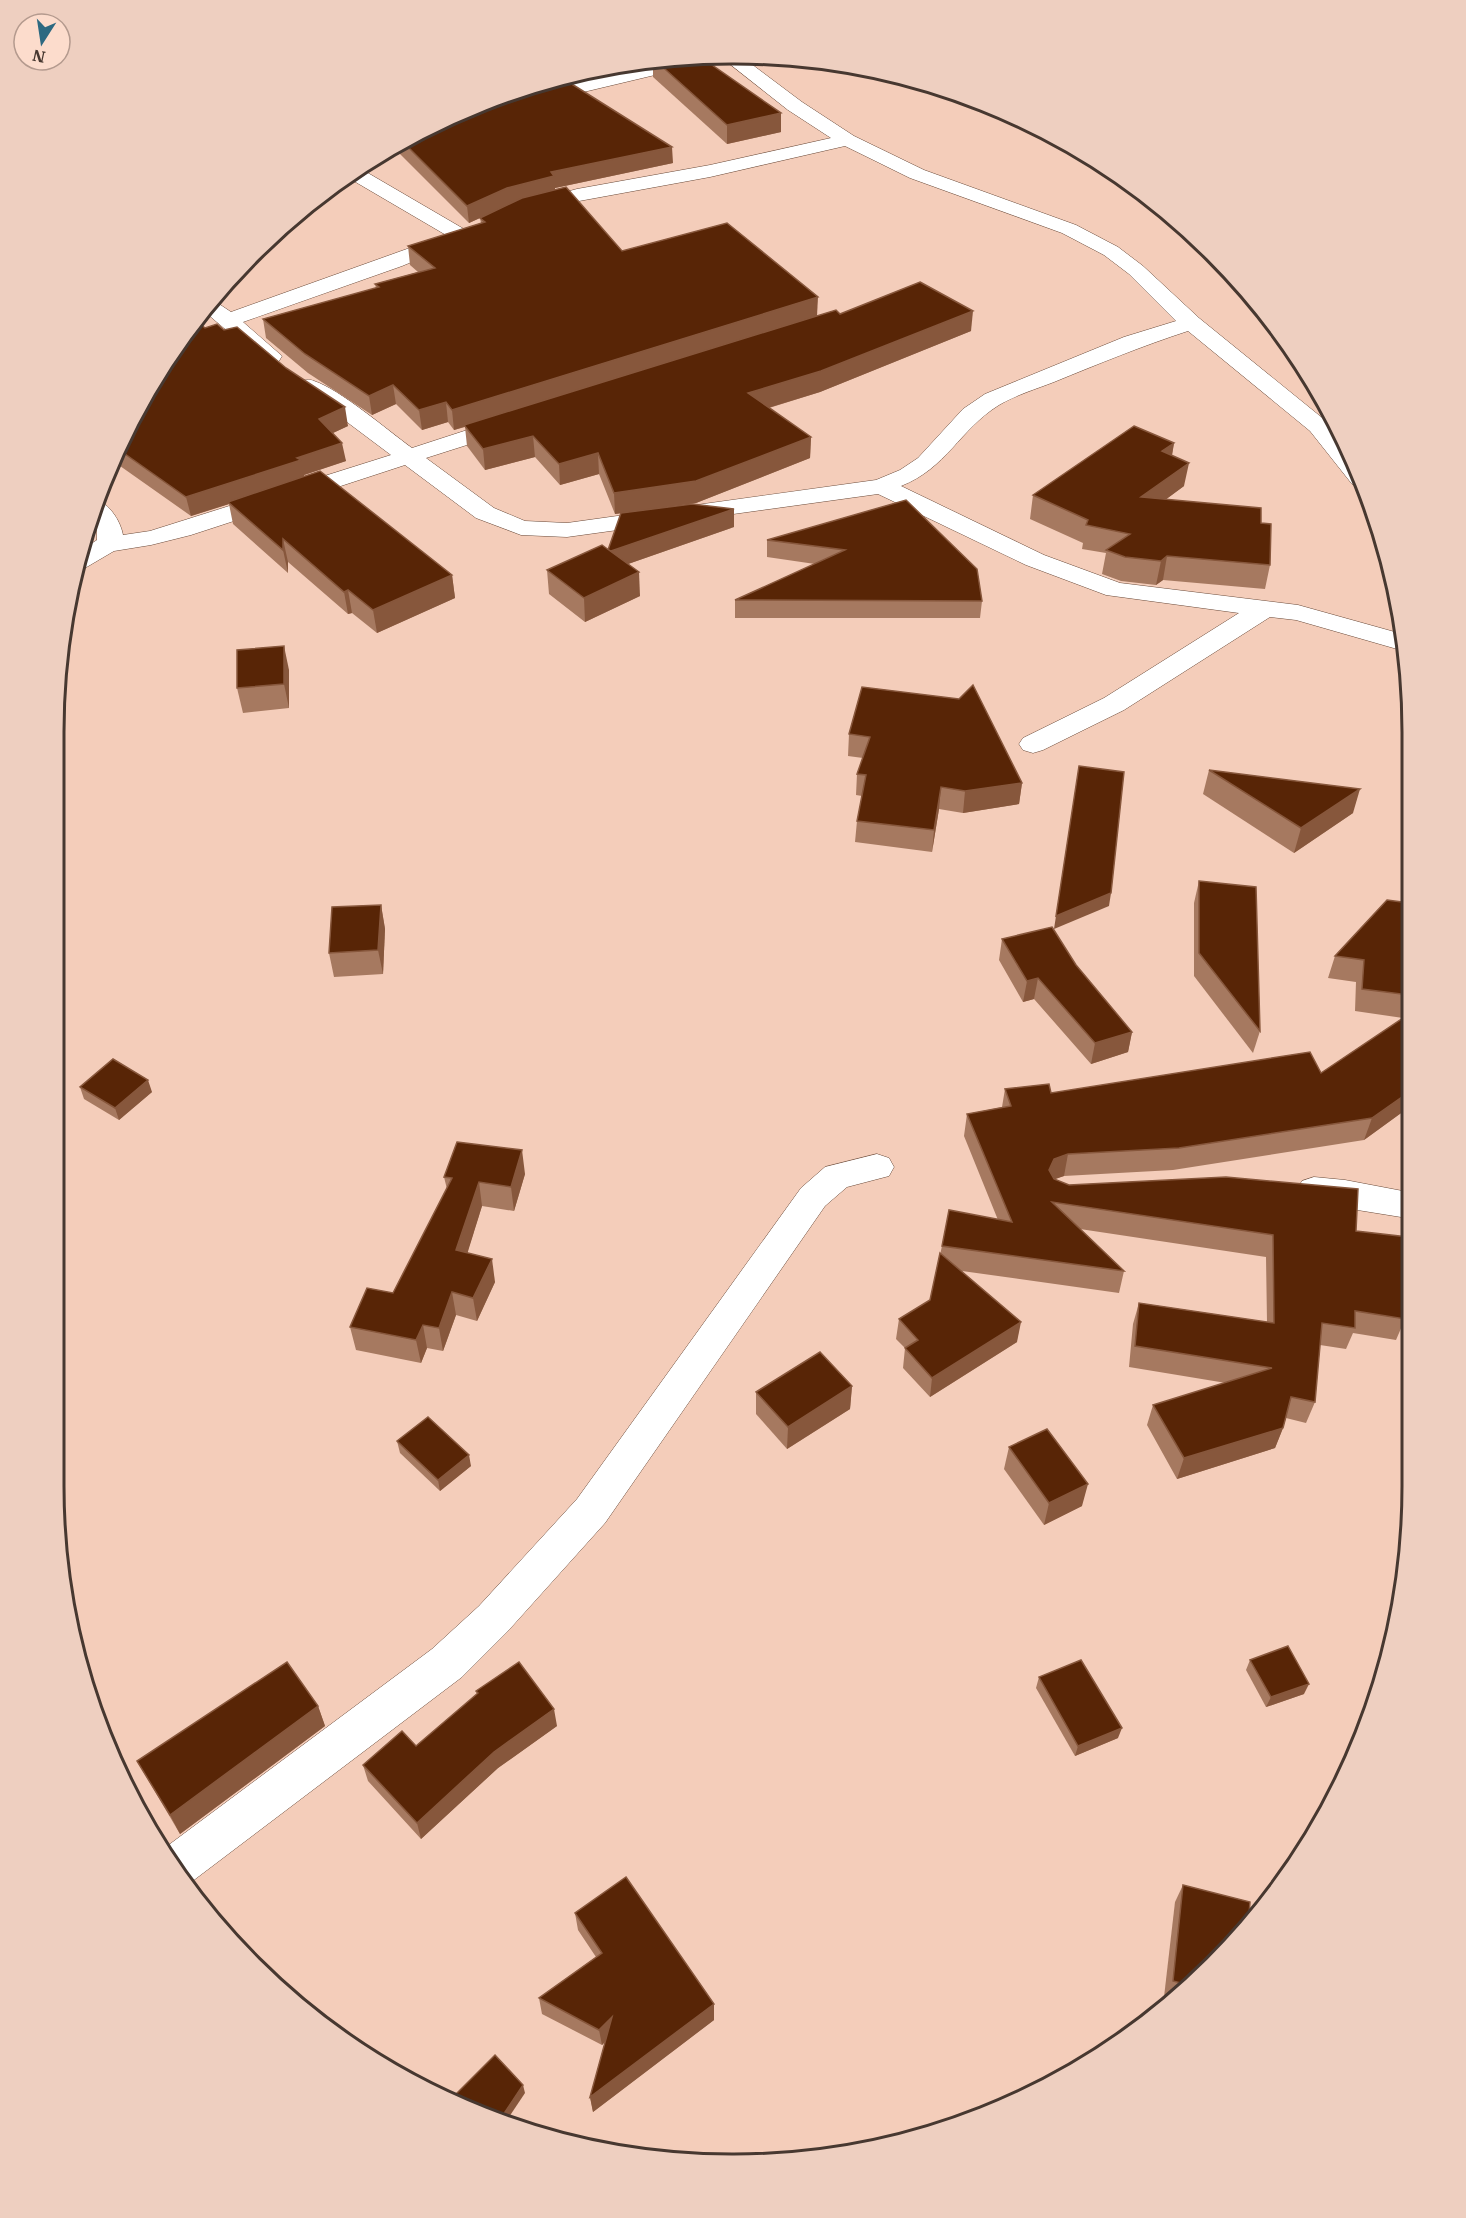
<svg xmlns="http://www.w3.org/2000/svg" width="1466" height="2218" viewBox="0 0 1466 2218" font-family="'IBM Plex Serif',serif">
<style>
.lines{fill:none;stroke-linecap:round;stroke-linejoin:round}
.minor-casing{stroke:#6a4a39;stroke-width:1}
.minor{fill:#fff;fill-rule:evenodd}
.wall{fill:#a67960}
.shaded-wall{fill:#87573c}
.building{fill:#582506;stroke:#87573c;stroke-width:1.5}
.rim{fill:none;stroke:#473830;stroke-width:3}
</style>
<rect width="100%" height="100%" fill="#f4cdba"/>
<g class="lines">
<defs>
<g id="minor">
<path d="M 691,56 L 721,56 L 718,60 L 533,104 L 527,102 L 524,98 L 527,94 Z"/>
<path d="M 721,57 L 742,57 L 802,102 L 854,136 L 924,170 L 1076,225 L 1118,247 L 1143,266 L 1199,318 L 1326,421 L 1348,448 L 1362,486 L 1352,484 L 1310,431 L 1188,331 C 1142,346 1098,364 1054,382 C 1036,389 1016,395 999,405 C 959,430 947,468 901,486 L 1044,555 L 1120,583 L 1298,605 L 1402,634 L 1404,651 L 1296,620 L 1270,617 L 1124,710 L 1043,750 L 1033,753 L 1023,750 L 1019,744 L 1023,738 L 1104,698 L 1239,613 L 1106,595 L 1026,565 L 878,494 L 567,537 L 521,535 L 476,518 L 405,465 L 191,535 L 151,545 L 114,551 L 85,568 L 75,570 L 79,552 L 97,540 L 97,528 L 92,519 L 98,501 C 111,505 121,523 123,535 L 150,531 L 391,455 L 335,413 L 300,391 L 297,386 L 300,381 C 305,380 309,379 314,381 C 341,390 387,430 412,448 L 501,419 L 509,417 L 517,419 L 521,424 L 517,429 L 426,458 L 494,508 L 525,521 L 567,523 L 876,480 L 900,470 L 918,458 L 963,409 L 985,394 L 1124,337 L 1176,321 L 1129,274 L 1104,255 L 1062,233 L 910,178 L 845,146 L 710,177 L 579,201 L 532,213 L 525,211 L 522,207 L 525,203 L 577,189 L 710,165 L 831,138 L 788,110 Z"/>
<path d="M 361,169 L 469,232 L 472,236 L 469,240 L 460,242 L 402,266 L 243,322 L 282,356 L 279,361 L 271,363 L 263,361 L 205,312 L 213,300 L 231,312 L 446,235 L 347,177 Z"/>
<path d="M 877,1154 L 889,1158 L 894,1167 L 889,1176 L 847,1187 L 825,1206 L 605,1523 L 507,1632 L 462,1677 L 186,1886 L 169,1863 L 162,1850 L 432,1649 L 479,1606 L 577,1499 L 801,1188 L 825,1167 Z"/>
<path d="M 1314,1177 L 1345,1180 L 1408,1192 L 1408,1214 L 1401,1217 L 1314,1203 L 1302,1199 L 1297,1190 L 1302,1181 Z"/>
</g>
</defs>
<!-- minor casing -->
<use href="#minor" class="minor-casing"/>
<!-- minor -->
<use href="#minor" class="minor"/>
</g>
<!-- wall -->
<g class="wall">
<path d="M 689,55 L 781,113 L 781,132 L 727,144 L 653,77 L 653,61 Z"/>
<path d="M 477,107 L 673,163 L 555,188 L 555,190 L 622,251 L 817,316 L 840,314 L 971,331 L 820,392 L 769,408 L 811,437 L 810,458 L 696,503 L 615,514 L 599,474 L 560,485 L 535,457 L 485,470 L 467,446 L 465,427 L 454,430 L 448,422 L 422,430 L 396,404 L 372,415 L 308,373 L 266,338 L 263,319 L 376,288 L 375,284 L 418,272 L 410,265 L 408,246 L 481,223 L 480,218 L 469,223 L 395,149 L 395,147 L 432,125 L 465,118 L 465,112 Z"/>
<path d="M 205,328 L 348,426 L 333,433 L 346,461 L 304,475 L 304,477 L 452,575 L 455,598 L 377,633 L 352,613 L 348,614 L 288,562 L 288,573 L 233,524 L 229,504 L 191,516 L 113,461 L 124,433 Z"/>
<path d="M 1174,443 L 1172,455 L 1184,486 L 1166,499 L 1261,523 L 1270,565 L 1265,589 L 1163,580 L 1156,585 L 1121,581 L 1102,574 L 1106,553 L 1082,549 L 1083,543 L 1030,519 L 1033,495 Z"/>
<path d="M 906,500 L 982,601 L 980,618 L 735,618 L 735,600 L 815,564 L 767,557 L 767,540 Z"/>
<path d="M 734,527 L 628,564 L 640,596 L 585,622 L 549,594 L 547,570 L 608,550 Z"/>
<path d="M 289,670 L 289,708 L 243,713 L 237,688 Z"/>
<path d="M 862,687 L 1022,783 L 1019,804 L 963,813 L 939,809 L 932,852 L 855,842 L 857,821 L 862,796 L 856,795 L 857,774 L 863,758 L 848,756 L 849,734 Z"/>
<path d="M 1209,770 L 1353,813 L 1294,853 L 1203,794 Z"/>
<path d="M 1199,881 L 1260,1031 L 1253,1053 L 1194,976 L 1194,903 Z"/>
<path d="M 1409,903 L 1408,1108 L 1364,1140 L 1173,1170 L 1064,1176 L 1054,1179 L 1069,1185 L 1356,1231 L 1408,1237 L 1407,1319 L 1405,1319 L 1396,1340 L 1353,1333 L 1346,1349 L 1320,1345 L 1315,1402 L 1306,1423 L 1286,1418 L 1283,1428 L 1275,1448 L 1177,1479 L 1147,1425 L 1153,1405 L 1226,1383 L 1129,1367 L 1133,1324 L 1139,1303 L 1267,1322 L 1266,1257 L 1080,1229 L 1124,1271 L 1119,1293 L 962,1271 L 1017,1342 L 930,1397 L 903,1368 L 905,1348 L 896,1339 L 899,1319 L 930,1300 L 942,1246 L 998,1220 L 964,1136 L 967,1114 L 1002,1107 L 1005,1089 L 1051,1093 L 1321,1073 L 1403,1018 L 1355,1011 L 1356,982 L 1328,978 L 1335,956 Z"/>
<path d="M 381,905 L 385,929 L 383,974 L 334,977 L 329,953 Z"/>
<path d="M 1002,939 L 1076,965 L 1132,1032 L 1128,1052 L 1091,1064 L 1034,999 L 1023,1002 L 999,960 Z"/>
<path d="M 80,1087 L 152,1092 L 119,1120 L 84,1099 Z"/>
<path d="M 525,1174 L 514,1211 L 482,1206 L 467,1253 L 495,1282 L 477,1321 L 456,1315 L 443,1351 L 427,1348 L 421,1363 L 356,1350 L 350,1327 L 393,1293 L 447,1189 L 444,1177 Z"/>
<path d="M 852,1386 L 850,1409 L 787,1449 L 756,1414 L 756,1392 Z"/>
<path d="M 397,1441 L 471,1466 L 440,1491 L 400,1453 Z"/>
<path d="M 1009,1447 L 1082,1506 L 1044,1525 L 1004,1469 Z"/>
<path d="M 1250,1660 L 1304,1694 L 1266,1707 L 1246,1670 Z"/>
<path d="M 1039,1677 L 1118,1738 L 1075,1756 L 1036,1688 Z"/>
<path d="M 476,1691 L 557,1726 L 498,1768 L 421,1839 L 368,1781 L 363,1765 L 416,1746 L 477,1694 Z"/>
<path d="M 318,1706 L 325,1726 L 180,1834 L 137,1761 Z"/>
<path d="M 1183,1885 L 1243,1933 L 1172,1999 L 1164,1997 L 1175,1902 Z"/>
<path d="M 575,1913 L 714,2004 L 714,2020 L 593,2112 L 590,2097 L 605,2042 L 602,2045 L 542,2014 L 539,1998 L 596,1957 L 578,1930 Z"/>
</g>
<!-- shaded-wall -->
<g class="shaded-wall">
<path d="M 781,113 L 781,132 L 727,144 L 727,125 Z"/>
<path d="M 672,147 L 673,163 L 555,188 L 555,192 L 508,205 L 469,223 L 467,206 L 507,188 L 551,172 Z"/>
<path d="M 818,297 L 817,316 L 454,430 L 452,410 Z"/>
<path d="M 973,311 L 971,331 L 820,392 L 748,414 L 748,393 Z"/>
<path d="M 393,385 L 396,404 L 372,415 L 369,396 Z"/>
<path d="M 446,402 L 448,422 L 422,430 L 419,410 Z"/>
<path d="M 345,407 L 348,426 L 322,438 L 319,419 Z"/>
<path d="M 533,436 L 535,457 L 485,470 L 483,449 Z"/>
<path d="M 811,437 L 810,458 L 696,503 L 615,514 L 614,493 Z"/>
<path d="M 342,443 L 346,461 L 304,475 L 305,479 L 228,502 L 229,504 L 191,516 L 186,497 L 297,458 Z"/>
<path d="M 1174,443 L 1170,467 L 1162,451 Z"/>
<path d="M 598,453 L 599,474 L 560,485 L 559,464 Z"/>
<path d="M 1189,463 L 1184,486 L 1137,521 L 1141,497 Z"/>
<path d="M 734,509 L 734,527 L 608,571 L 607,552 Z"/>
<path d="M 283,539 L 288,562 L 288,573 L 283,550 Z"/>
<path d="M 1167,556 L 1163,580 L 1156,585 L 1161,561 Z"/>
<path d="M 639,572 L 640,596 L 585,622 L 584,598 Z"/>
<path d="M 452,575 L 455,598 L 377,633 L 373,610 Z"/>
<path d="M 348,590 L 352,613 L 348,614 L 344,592 Z"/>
<path d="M 284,646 L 289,670 L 289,708 L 284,684 Z"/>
<path d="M 1022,783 L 1019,804 L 963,813 L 965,791 Z"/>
<path d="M 941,787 L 939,809 L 932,852 L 934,830 Z"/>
<path d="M 1360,789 L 1353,813 L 1294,853 L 1301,828 Z"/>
<path d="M 1111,893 L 1109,906 L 1054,929 L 1056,916 Z"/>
<path d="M 381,905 L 385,929 L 383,974 L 378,950 Z"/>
<path d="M 1038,978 L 1034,999 L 1023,1002 L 1027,981 Z"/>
<path d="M 1132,1032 L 1128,1052 L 1091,1064 L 1095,1043 Z"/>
<path d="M 148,1080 L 152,1092 L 119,1120 L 115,1108 Z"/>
<path d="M 1409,1092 L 1408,1108 L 1364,1140 L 1372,1118 Z"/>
<path d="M 522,1150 L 525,1174 L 514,1211 L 511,1187 Z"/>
<path d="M 1068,1154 L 1064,1176 L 1050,1181 L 1049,1170 L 1054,1159 Z"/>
<path d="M 479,1182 L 482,1206 L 461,1274 L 456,1250 Z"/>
<path d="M 492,1259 L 495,1282 L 477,1321 L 473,1298 Z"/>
<path d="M 452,1292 L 456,1315 L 443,1351 L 439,1328 Z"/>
<path d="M 1021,1322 L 1017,1342 L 930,1397 L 932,1378 Z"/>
<path d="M 423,1325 L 427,1348 L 421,1363 L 416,1340 Z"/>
<path d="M 852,1386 L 850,1409 L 787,1449 L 788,1427 Z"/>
<path d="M 1283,1428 L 1275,1448 L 1177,1479 L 1184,1458 Z"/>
<path d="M 469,1455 L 471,1466 L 440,1491 L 438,1480 Z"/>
<path d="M 1088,1484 L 1082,1506 L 1044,1525 L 1049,1503 Z"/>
<path d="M 1309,1684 L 1304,1694 L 1266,1707 L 1271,1697 Z"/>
<path d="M 318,1706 L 325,1726 L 180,1834 L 170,1815 Z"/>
<path d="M 554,1709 L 557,1726 L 498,1768 L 421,1839 L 417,1823 L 494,1752 Z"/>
<path d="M 1122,1728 L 1118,1738 L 1075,1756 L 1078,1746 Z"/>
<path d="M 714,2004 L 714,2020 L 593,2112 L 590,2097 Z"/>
<path d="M 612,2017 L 614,2032 L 602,2045 L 599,2030 Z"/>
<path d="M 523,2085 L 525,2093 L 505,2123 L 499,2121 Z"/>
</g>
<!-- building -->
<g class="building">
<path d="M 689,55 L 699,56 L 781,113 L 727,125 L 656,61 Z"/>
<path d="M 567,81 L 672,147 L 551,172 L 554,176 L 507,188 L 467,206 L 403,142 L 432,125 L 472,117 L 465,112 L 477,107 Z"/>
<path d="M 566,187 L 622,251 L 727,223 L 818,297 L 452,410 L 446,402 L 419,410 L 393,385 L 369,396 L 305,354 L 263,319 L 379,287 L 375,284 L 435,268 L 408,246 L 485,222 L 480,218 L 522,198 Z"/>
<path d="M 920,282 L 973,311 L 821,371 L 748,393 L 811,437 L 696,481 L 614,493 L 598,453 L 559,464 L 533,436 L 483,449 L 464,425 L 836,310 L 840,314 Z"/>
<path d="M 198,322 L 205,328 L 217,324 L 224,330 L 237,327 L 286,368 L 345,407 L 319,419 L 342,443 L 297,458 L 301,460 L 186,497 L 118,449 L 124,433 Z"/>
<path d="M 1134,426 L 1174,443 L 1162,451 L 1189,463 L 1141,497 L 1261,508 L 1261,523 L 1271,524 L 1270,565 L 1167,556 L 1161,561 L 1125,557 L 1106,550 L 1130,534 L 1086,525 L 1088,520 L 1033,495 Z"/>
<path d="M 320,471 L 452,575 L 373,610 L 348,590 L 344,592 L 283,539 L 283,550 L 228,502 Z"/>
<path d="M 906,500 L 977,569 L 982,601 L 735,600 L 845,550 L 767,540 Z"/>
<path d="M 692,504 L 734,509 L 611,551 L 608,550 L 621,513 Z"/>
<path d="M 602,545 L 639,572 L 584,598 L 547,570 Z"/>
<path d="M 284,646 L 284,684 L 237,688 L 237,650 Z"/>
<path d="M 973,685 L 1022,783 L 965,791 L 941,787 L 934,830 L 857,821 L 866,775 L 857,774 L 870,737 L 849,734 L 862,687 L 959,699 Z"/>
<path d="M 1079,766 L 1124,772 L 1111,893 L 1056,916 Z"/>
<path d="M 1209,770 L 1360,789 L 1301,828 Z"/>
<path d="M 1199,881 L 1256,887 L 1260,1031 L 1199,953 Z"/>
<path d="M 1387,900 L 1409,903 L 1409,995 L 1362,989 L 1364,960 L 1335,956 Z"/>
<path d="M 381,905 L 378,950 L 329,953 L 332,907 Z"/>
<path d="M 1052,927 L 1076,965 L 1132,1032 L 1095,1043 L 1038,978 L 1027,981 L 1002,939 Z"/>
<path d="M 1409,1014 L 1409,1092 L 1372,1118 L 1179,1148 L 1068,1154 L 1054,1159 L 1049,1170 L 1054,1179 L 1069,1185 L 1226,1177 L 1358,1189 L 1356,1231 L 1408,1237 L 1408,1297 L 1406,1297 L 1405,1319 L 1355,1311 L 1355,1328 L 1322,1323 L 1315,1402 L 1291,1397 L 1283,1428 L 1184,1458 L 1153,1405 L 1272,1368 L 1135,1346 L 1139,1303 L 1274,1323 L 1273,1235 L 1052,1202 L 1124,1271 L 942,1246 L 949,1210 L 1012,1222 L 967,1114 L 1011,1106 L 1005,1089 L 1049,1084 L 1051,1093 L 1310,1052 L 1321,1073 Z"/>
<path d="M 113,1059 L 148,1080 L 115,1108 L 80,1087 Z"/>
<path d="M 457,1142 L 522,1150 L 511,1187 L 479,1182 L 456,1250 L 492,1259 L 473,1298 L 452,1292 L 439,1328 L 423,1325 L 416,1340 L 350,1327 L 367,1288 L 393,1293 L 452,1178 L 444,1177 Z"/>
<path d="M 940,1253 L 1021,1322 L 932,1378 L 905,1348 L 918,1340 L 899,1319 L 930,1300 Z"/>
<path d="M 820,1352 L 852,1386 L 788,1427 L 756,1392 Z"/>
<path d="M 428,1417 L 469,1455 L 438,1480 L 397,1441 Z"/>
<path d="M 1047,1429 L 1088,1484 L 1049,1503 L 1009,1447 Z"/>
<path d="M 1288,1646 L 1309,1684 L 1271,1697 L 1250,1660 Z"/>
<path d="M 1081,1660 L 1122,1728 L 1078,1746 L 1039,1677 Z"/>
<path d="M 287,1662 L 318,1706 L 170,1815 L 137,1761 Z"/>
<path d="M 519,1662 L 554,1709 L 494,1752 L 417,1823 L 363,1765 L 402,1731 L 416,1746 L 478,1693 L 476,1691 Z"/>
<path d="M 626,1877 L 714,2004 L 590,2097 L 612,2017 L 599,2030 L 539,1998 L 602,1953 L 575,1913 Z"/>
<path d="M 1183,1885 L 1250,1902 L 1248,1927 L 1243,1933 L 1188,1985 L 1173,1981 Z"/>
<path d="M 495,2055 L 523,2085 L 499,2121 L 473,2112 L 451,2099 Z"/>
</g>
<!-- crop -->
<path d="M0 0H1466V2218H0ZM732 64H734A668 668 0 0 1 1402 732V1486A668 668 0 0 1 734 2154H732A668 668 0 0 1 64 1486V732A668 668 0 0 1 732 64Z" fill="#eecfc0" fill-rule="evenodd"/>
<path class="rim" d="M732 64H734A668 668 0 0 1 1402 732V1486A668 668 0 0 1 734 2154H732A668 668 0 0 1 64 1486V732A668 668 0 0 1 732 64Z"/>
<!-- north arrow -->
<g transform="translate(42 42) rotate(192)"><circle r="28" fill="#fcdccc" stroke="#b49a8e" stroke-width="1.5"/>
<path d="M0-4.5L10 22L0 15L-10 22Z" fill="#2d6981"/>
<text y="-9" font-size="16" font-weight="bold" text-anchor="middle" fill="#473830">N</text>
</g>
</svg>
